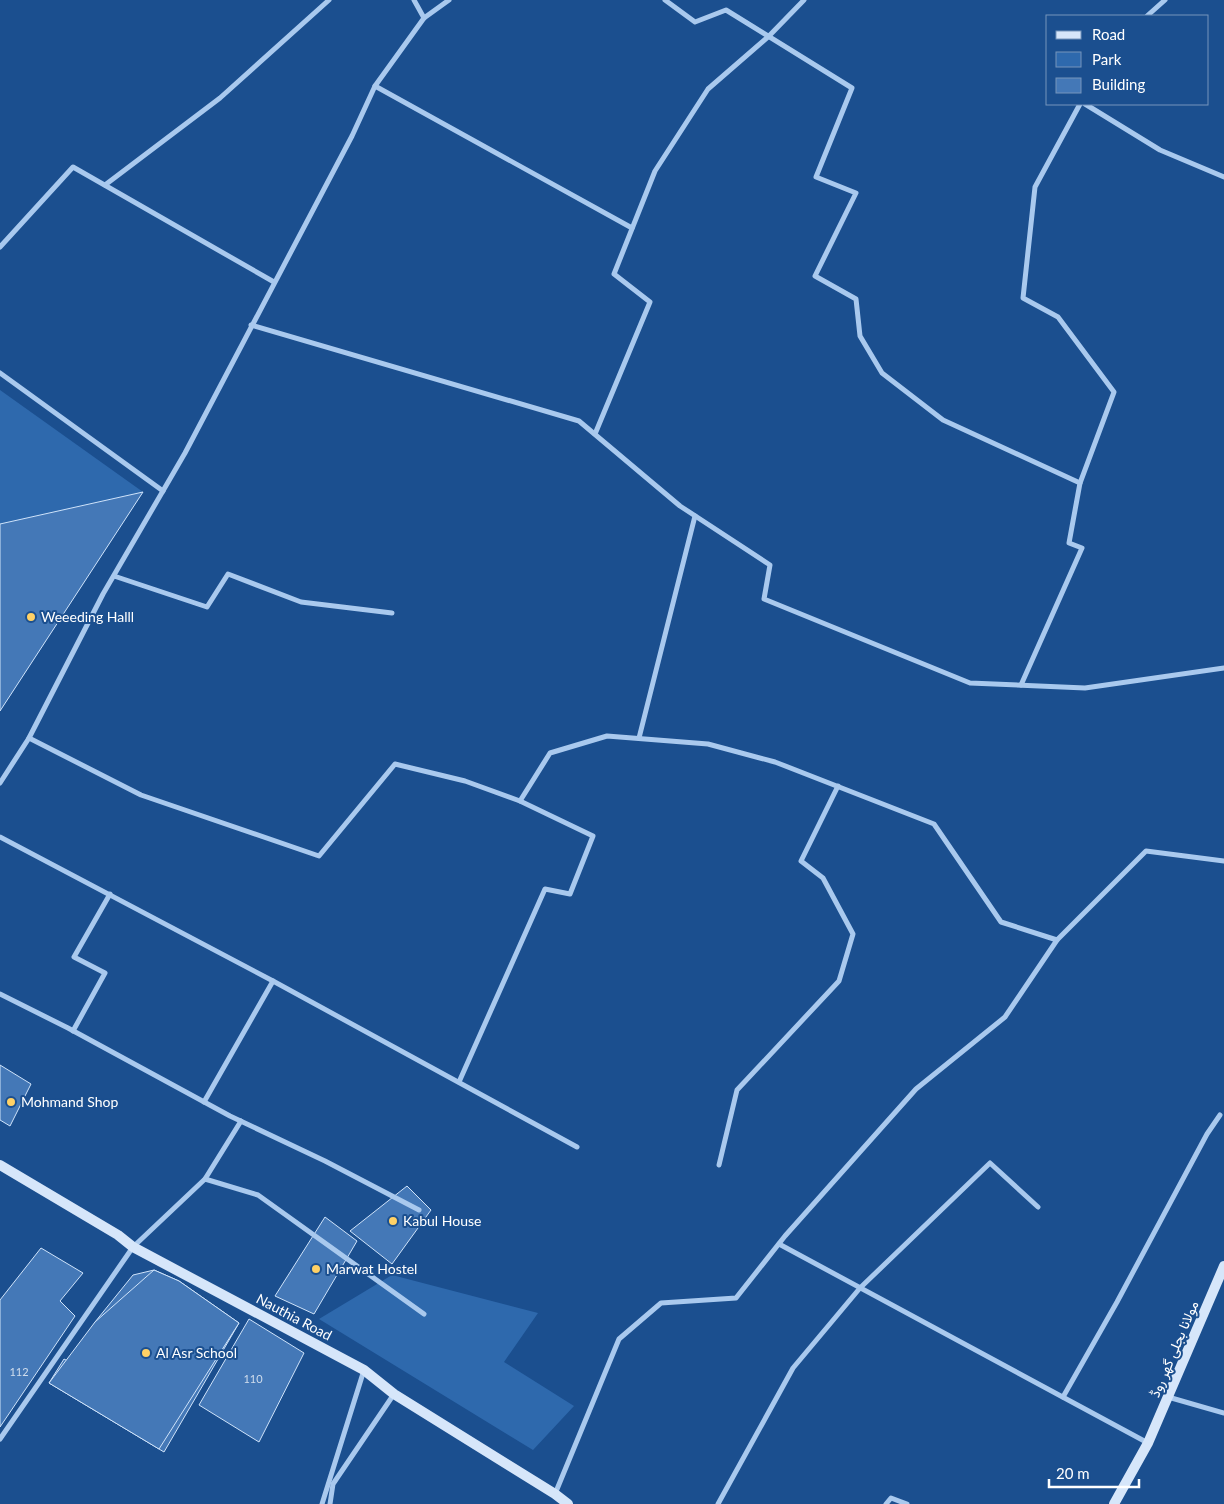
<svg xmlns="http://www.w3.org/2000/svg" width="1224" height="1504" viewBox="0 0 1224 1504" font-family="Lato,Vazirmatn,sans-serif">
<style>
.green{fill:#2e69ad}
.building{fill:#4478b7;stroke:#cfe3fa}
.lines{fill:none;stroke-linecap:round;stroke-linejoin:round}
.street{stroke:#a9c9ee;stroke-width:5}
.secondary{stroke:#d6e6fa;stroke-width:10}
.poi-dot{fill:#ffd166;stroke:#1b4f8f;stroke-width:2}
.labels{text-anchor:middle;stroke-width:4;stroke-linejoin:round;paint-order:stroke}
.number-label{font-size:11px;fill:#d0dded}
.poi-label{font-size:14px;fill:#fff;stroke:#1b4f8f;text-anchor:start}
.street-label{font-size:14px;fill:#fff;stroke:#1b4f8f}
</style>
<rect width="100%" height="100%" fill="#1b4f8f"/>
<!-- green -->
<g class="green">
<path d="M 0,390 L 143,492 L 0,711 Z"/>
<path d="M 392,1275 L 538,1313 L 504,1362 L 574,1406 L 533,1450 L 319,1319 Z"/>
</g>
<!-- building -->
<g class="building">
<path d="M 143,492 L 0,711 L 0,524 Z"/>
<path d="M 0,1065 L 31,1084 L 10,1126 L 0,1120 Z"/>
<path d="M 407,1186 L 431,1210 L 392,1264 L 350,1231 Z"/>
<path d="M 325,1217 L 357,1241 L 314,1314 L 275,1296 Z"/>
<path d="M 41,1248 L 83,1273 L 60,1301 L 75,1316 L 0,1427 L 0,1300 Z"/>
<path d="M 154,1270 L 179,1281 L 239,1323 L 164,1452 L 49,1383 L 64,1359 L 77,1366 L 95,1322 L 133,1275 Z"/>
<path d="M 154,1270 L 179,1281 L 239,1323 L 159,1449 L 49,1383 L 95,1322 Z"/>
<path d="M 249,1319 L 304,1353 L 259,1442 L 199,1405 Z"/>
</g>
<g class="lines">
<!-- street -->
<g class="street">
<path d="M 414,0 L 424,18"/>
<path d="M 665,0 L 695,22 L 726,10 L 852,88 L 816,177 L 856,193 L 815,276 L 856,299 L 860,336 L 882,373 L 943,420 L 1080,483 L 1069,543 L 1082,548 L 1021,685"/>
<path d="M 1147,16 L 1165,0"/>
<path d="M 375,86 L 632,228"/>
<path d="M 1080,104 L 1035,187 L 1023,298 L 1058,317 L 1114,392 L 1080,483"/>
<path d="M 1085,104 L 1160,150 L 1224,177"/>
<path d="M 105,185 L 220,98 L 329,0"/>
<path d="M 0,247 L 73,167 L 274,282"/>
<path d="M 251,325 L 579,421 L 680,506 L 770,565 L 764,599 L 970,683 L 1085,688 L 1224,668"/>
<path d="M 0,373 L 163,491"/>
<path d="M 595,434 L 650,302 L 614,274 L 655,171 L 708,89 L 769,36 L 804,0"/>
<path d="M 114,576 L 207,607 L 228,574 L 301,602 L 392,613"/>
<path d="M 29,738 L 141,795 L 319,856 L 395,764 L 465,781 L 520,801 L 550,753 L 607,736 L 708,744 L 775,762 L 934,824 L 1001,922 L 1057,940 L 1146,851 L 1224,861"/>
<path d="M 639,738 L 695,516"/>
<path d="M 0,783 L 29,738 L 103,594 L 185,453 L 352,136 L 375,86 L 424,18 L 449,0"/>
<path d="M 0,837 L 273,981 L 577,1147"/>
<path d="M 0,994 L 68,1028 L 230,1116 L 325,1161 L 419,1210"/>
<path d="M 73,1031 L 105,973 L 74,957 L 110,894"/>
<path d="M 459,1082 L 545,889 L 570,894 L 593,836 L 520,801"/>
<path d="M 204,1102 L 273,981"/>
<path d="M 719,1165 L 737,1090 L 839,981 L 853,934 L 823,878 L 801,861 L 838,786"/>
<path d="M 205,1179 L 258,1195 L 424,1314"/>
<path d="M 779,1244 L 1148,1443"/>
<path d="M 1063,1397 L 1117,1302 L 1207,1134 L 1220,1115"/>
<path d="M 1168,1397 L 1224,1413"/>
<path d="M 0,1439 L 133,1247 L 205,1179 L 241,1121"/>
<path d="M 555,1494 L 619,1339 L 661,1303 L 736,1298 L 785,1236 L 916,1089 L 1005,1017 L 1057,940"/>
<path d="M 322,1504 L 364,1370"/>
<path d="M 330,1504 L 333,1484 L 394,1394"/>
<path d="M 718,1504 L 793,1368 L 860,1288 L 990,1163 L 1038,1207"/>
<path d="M 886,1504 L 891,1498 L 907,1504"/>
</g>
<!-- secondary -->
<g class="secondary">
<path d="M 0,1165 L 118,1235 L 133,1247 L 364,1370 L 394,1394 L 555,1494 L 568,1504"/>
<path d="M 1114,1504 L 1148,1443 L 1224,1266"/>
</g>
</g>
<!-- markers -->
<g class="poi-dot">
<circle cx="31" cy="617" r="5"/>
<circle cx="11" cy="1102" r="5"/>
<circle cx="393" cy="1221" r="5"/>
<circle cx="316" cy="1269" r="5"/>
<circle cx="146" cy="1353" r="5"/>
</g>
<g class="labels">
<!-- number labels -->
<g class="number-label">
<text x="19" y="1376">112</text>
<text x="253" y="1383">110</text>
</g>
<!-- poi labels -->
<g class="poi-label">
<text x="41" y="622">Weeeding Halll</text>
<text x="21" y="1107">Mohmand Shop</text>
<text x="403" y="1226">Kabul House</text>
<text x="326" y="1274">Marwat Hostel</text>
<text x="156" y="1358">Al Asr School</text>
</g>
<!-- street labels -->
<g class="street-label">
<text transform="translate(294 1317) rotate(28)" y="5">Nauthia Road</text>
<text transform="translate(1174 1349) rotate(-67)" y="5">مولانا بجلی گھر روڈ</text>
</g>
</g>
<!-- legend -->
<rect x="1046" y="15" width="162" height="90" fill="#1b4f8f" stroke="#7695bc"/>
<rect x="1056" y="31" width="25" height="8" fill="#d6e6fa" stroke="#7695bc"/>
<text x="1092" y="40" font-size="15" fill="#ffffff">Road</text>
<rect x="1056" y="52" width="25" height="15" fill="#2e69ad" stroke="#7695bc"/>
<text x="1092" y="65" font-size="15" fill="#ffffff">Park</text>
<rect x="1056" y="78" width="25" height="15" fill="#4478b7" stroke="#7695bc"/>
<text x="1092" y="90" font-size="15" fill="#ffffff">Building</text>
<!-- scale -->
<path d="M1049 1479v8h90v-8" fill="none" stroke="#ffffff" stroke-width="2.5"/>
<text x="1056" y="1479" font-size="15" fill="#ffffff" stroke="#1b4f8f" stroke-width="4" paint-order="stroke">20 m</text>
</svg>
